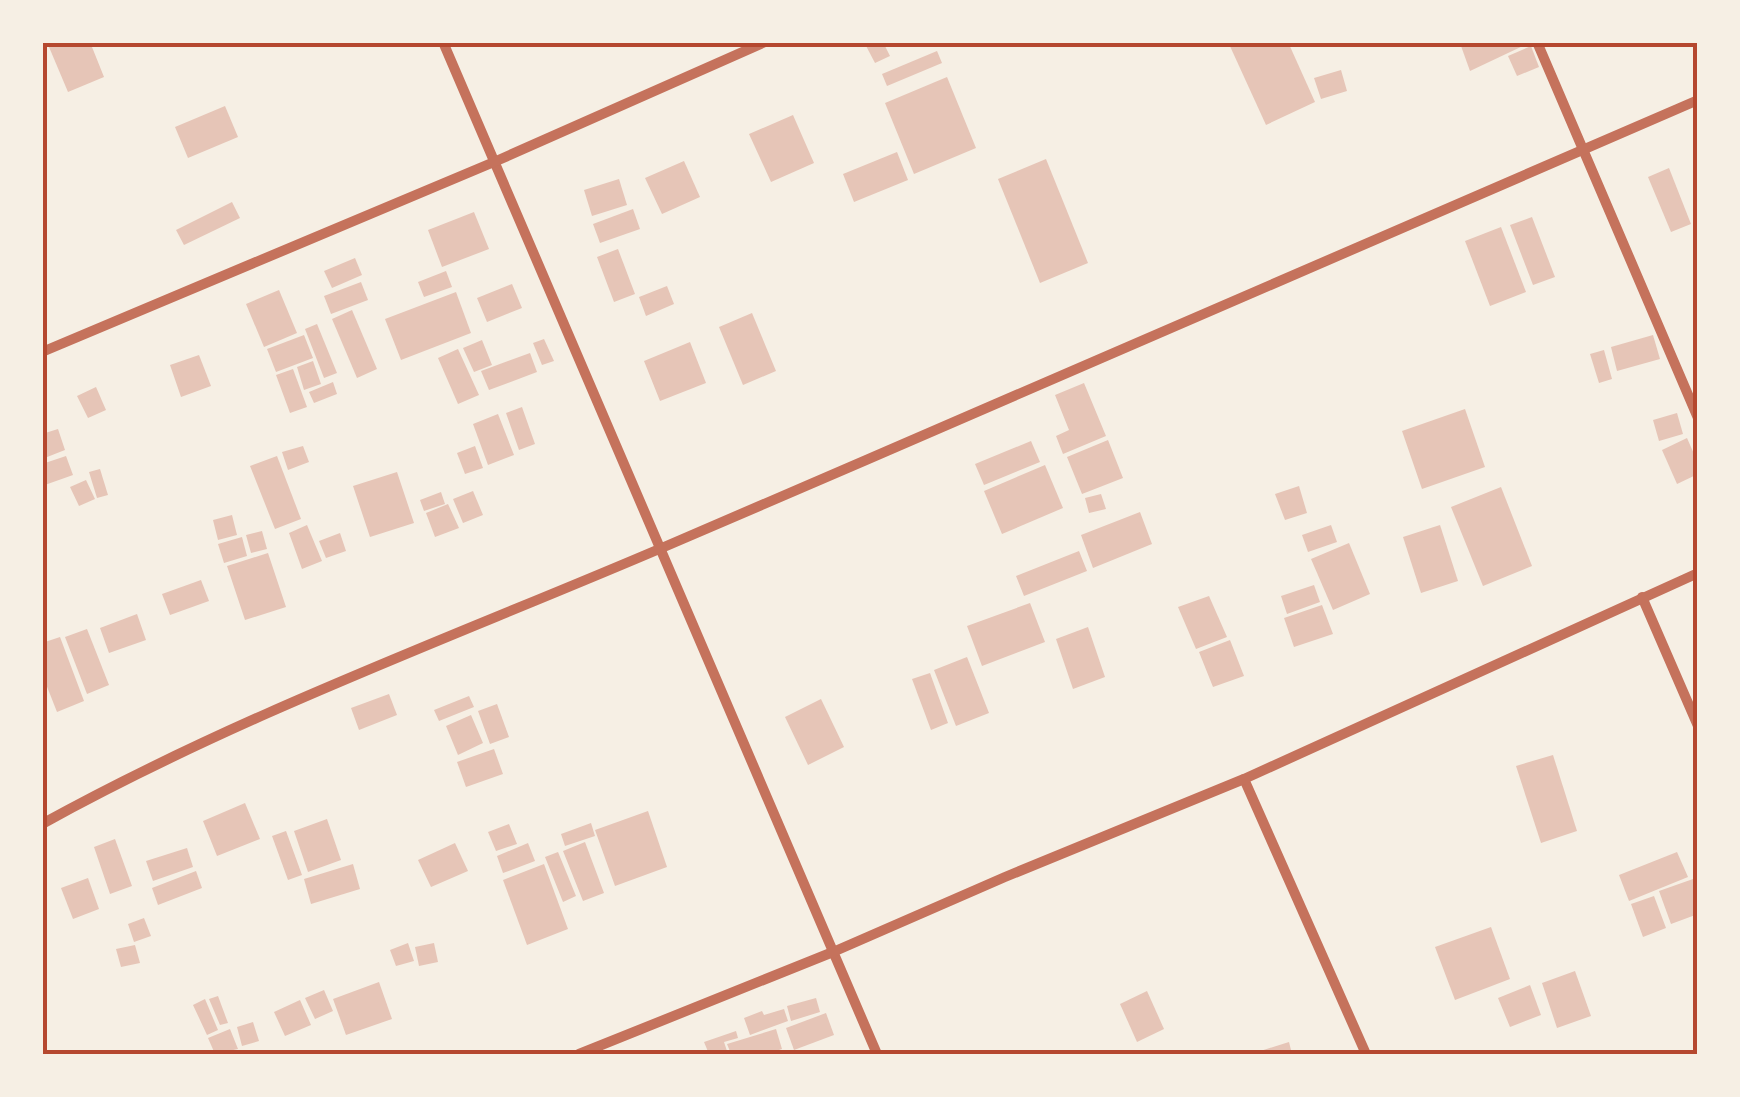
<svg xmlns="http://www.w3.org/2000/svg" width="1740" height="1097" viewBox="0 0 1740 1097" font-family="Poppins,sans-serif">
<style>
.building{fill:#e6c5b7}
.lines{fill:none;stroke-linecap:round;stroke-linejoin:round}
.minor{stroke:#c5725c;stroke-width:10}
.neatline{fill:none;stroke:#b5482f;stroke-width:4}
</style>
<rect width="100%" height="100%" fill="#f6efe4"/>
<!-- building -->
<g class="building">
<path d="M 61,42 L 90,42 L 104,77 L 68,92 L 49,47 Z"/>
<path d="M 864,42 L 883,42 L 890,56 L 875,63 Z"/>
<path d="M 1233,42 L 1288,42 L 1315,102 L 1266,125 L 1229,44 Z"/>
<path d="M 1468,42 L 1531,42 L 1470,71 L 1461,46 Z"/>
<path d="M 1531,46 L 1539,67 L 1517,76 L 1508,56 Z"/>
<path d="M 937,51 L 942,63 L 887,86 L 882,74 Z"/>
<path d="M 1341,70 L 1347,91 L 1321,99 L 1314,78 Z"/>
<path d="M 947,77 L 976,148 L 914,174 L 885,103 Z"/>
<path d="M 225,106 L 238,137 L 188,158 L 175,127 Z"/>
<path d="M 793,115 L 814,163 L 771,182 L 749,134 Z"/>
<path d="M 897,152 L 908,180 L 854,202 L 843,174 Z"/>
<path d="M 1046,159 L 1088,263 L 1040,283 L 998,179 Z"/>
<path d="M 684,161 L 700,197 L 662,214 L 645,178 Z"/>
<path d="M 1669,168 L 1691,224 L 1671,232 L 1648,177 Z"/>
<path d="M 619,179 L 627,205 L 592,216 L 584,190 Z"/>
<path d="M 232,202 L 240,218 L 184,245 L 176,230 Z"/>
<path d="M 633,209 L 640,229 L 600,243 L 593,224 Z"/>
<path d="M 474,212 L 489,249 L 442,267 L 428,230 Z"/>
<path d="M 1532,217 L 1555,277 L 1533,285 L 1510,225 Z"/>
<path d="M 1501,227 L 1526,292 L 1490,306 L 1465,241 Z"/>
<path d="M 618,249 L 635,294 L 614,302 L 597,257 Z"/>
<path d="M 355,258 L 362,275 L 332,288 L 324,271 Z"/>
<path d="M 446,271 L 452,287 L 424,297 L 418,282 Z"/>
<path d="M 361,282 L 368,300 L 331,314 L 324,296 Z"/>
<path d="M 512,284 L 522,308 L 487,322 L 477,298 Z"/>
<path d="M 667,286 L 674,304 L 646,316 L 639,297 Z"/>
<path d="M 279,290 L 297,333 L 264,347 L 246,304 Z"/>
<path d="M 456,292 L 471,333 L 401,360 L 385,319 Z"/>
<path d="M 352,310 L 377,369 L 357,378 L 332,319 Z"/>
<path d="M 752,313 L 776,371 L 743,385 L 719,327 Z"/>
<path d="M 317,324 L 337,373 L 324,378 L 305,329 Z"/>
<path d="M 304,335 L 313,358 L 276,372 L 267,349 Z"/>
<path d="M 1653,335 L 1660,359 L 1617,371 L 1611,347 Z"/>
<path d="M 544,339 L 554,361 L 542,365 L 533,343 Z"/>
<path d="M 482,340 L 492,365 L 474,372 L 463,348 Z"/>
<path d="M 690,342 L 706,383 L 660,401 L 644,361 Z"/>
<path d="M 458,349 L 479,395 L 458,404 L 438,358 Z"/>
<path d="M 1604,350 L 1612,379 L 1599,383 L 1590,354 Z"/>
<path d="M 530,353 L 537,372 L 489,390 L 481,371 Z"/>
<path d="M 199,355 L 211,386 L 181,397 L 170,365 Z"/>
<path d="M 313,361 L 321,384 L 304,390 L 297,367 Z"/>
<path d="M 293,369 L 307,407 L 290,413 L 276,375 Z"/>
<path d="M 333,382 L 337,394 L 314,403 L 309,392 Z"/>
<path d="M 1084,383 L 1106,436 L 1063,454 L 1056,436 L 1069,430 L 1055,395 Z"/>
<path d="M 96,387 L 106,410 L 88,418 L 77,396 Z"/>
<path d="M 522,407 L 535,444 L 519,450 L 506,413 Z"/>
<path d="M 1465,409 L 1485,467 L 1422,489 L 1402,431 Z"/>
<path d="M 1677,413 L 1683,434 L 1659,441 L 1653,420 Z"/>
<path d="M 498,414 L 514,455 L 488,465 L 473,424 Z"/>
<path d="M 58,429 L 65,450 L 42,459 L 42,434 Z"/>
<path d="M 1687,438 L 1698,463 L 1698,474 L 1677,484 L 1662,450 Z"/>
<path d="M 1108,440 L 1123,478 L 1082,494 L 1067,457 Z"/>
<path d="M 1031,441 L 1040,462 L 984,485 L 975,464 Z"/>
<path d="M 303,446 L 309,462 L 288,470 L 282,452 Z"/>
<path d="M 475,446 L 483,468 L 465,474 L 457,453 Z"/>
<path d="M 66,456 L 73,475 L 42,486 L 42,464 Z"/>
<path d="M 277,456 L 301,519 L 275,529 L 250,466 Z"/>
<path d="M 1045,465 L 1063,508 L 1002,534 L 984,491 Z"/>
<path d="M 100,469 L 108,495 L 97,498 L 89,472 Z"/>
<path d="M 397,472 L 414,523 L 370,537 L 353,486 Z"/>
<path d="M 86,480 L 95,499 L 79,506 L 70,487 Z"/>
<path d="M 1299,486 L 1307,513 L 1285,520 L 1275,494 Z"/>
<path d="M 1501,487 L 1532,566 L 1483,586 L 1451,507 Z"/>
<path d="M 473,491 L 483,515 L 463,523 L 453,499 Z"/>
<path d="M 441,492 L 445,504 L 424,511 L 420,500 Z"/>
<path d="M 1101,494 L 1106,509 L 1089,513 L 1085,498 Z"/>
<path d="M 448,504 L 459,528 L 435,537 L 426,513 Z"/>
<path d="M 1140,512 L 1152,544 L 1093,568 L 1081,535 Z"/>
<path d="M 232,515 L 237,535 L 218,540 L 213,520 Z"/>
<path d="M 307,525 L 322,561 L 302,569 L 289,533 Z"/>
<path d="M 1331,525 L 1337,542 L 1308,552 L 1302,535 Z"/>
<path d="M 1440,525 L 1458,581 L 1421,593 L 1403,537 Z"/>
<path d="M 262,531 L 267,549 L 251,553 L 246,535 Z"/>
<path d="M 340,533 L 346,551 L 326,558 L 319,541 Z"/>
<path d="M 242,537 L 247,556 L 224,563 L 218,544 Z"/>
<path d="M 1349,543 L 1370,594 L 1333,610 L 1311,559 Z"/>
<path d="M 1079,551 L 1087,571 L 1024,596 L 1016,576 Z"/>
<path d="M 268,553 L 286,607 L 245,620 L 227,566 Z"/>
<path d="M 201,580 L 209,601 L 170,615 L 162,594 Z"/>
<path d="M 1314,585 L 1320,602 L 1287,614 L 1281,596 Z"/>
<path d="M 1209,596 L 1227,637 L 1196,649 L 1178,607 Z"/>
<path d="M 1030,603 L 1045,642 L 982,666 L 967,626 Z"/>
<path d="M 1322,605 L 1333,634 L 1294,647 L 1284,618 Z"/>
<path d="M 137,614 L 146,640 L 109,653 L 100,628 Z"/>
<path d="M 1088,627 L 1105,677 L 1073,689 L 1056,639 Z"/>
<path d="M 87,629 L 109,685 L 87,694 L 65,637 Z"/>
<path d="M 60,637 L 84,701 L 57,712 L 42,674 L 42,643 Z"/>
<path d="M 1230,640 L 1244,676 L 1213,687 L 1199,652 Z"/>
<path d="M 967,657 L 989,713 L 956,726 L 934,670 Z"/>
<path d="M 930,673 L 948,723 L 931,730 L 912,679 Z"/>
<path d="M 389,694 L 397,715 L 359,730 L 351,708 Z"/>
<path d="M 469,696 L 474,707 L 439,721 L 434,710 Z"/>
<path d="M 821,699 L 844,747 L 808,765 L 785,717 Z"/>
<path d="M 497,704 L 509,737 L 490,744 L 478,711 Z"/>
<path d="M 471,715 L 483,743 L 458,755 L 446,726 Z"/>
<path d="M 494,749 L 503,774 L 466,787 L 457,762 Z"/>
<path d="M 1553,755 L 1577,831 L 1541,843 L 1516,766 Z"/>
<path d="M 245,803 L 260,839 L 217,856 L 203,821 Z"/>
<path d="M 648,811 L 667,867 L 615,886 L 595,830 Z"/>
<path d="M 327,819 L 341,860 L 308,872 L 294,831 Z"/>
<path d="M 591,823 L 595,836 L 565,846 L 561,834 Z"/>
<path d="M 509,824 L 517,844 L 496,851 L 488,832 Z"/>
<path d="M 286,831 L 302,875 L 288,880 L 272,836 Z"/>
<path d="M 115,839 L 132,886 L 110,894 L 94,847 Z"/>
<path d="M 585,842 L 604,893 L 583,901 L 563,851 Z"/>
<path d="M 455,843 L 468,871 L 431,887 L 418,860 Z"/>
<path d="M 528,843 L 535,861 L 503,873 L 497,856 Z"/>
<path d="M 187,848 L 193,867 L 153,881 L 146,861 Z"/>
<path d="M 558,852 L 576,896 L 563,902 L 545,857 Z"/>
<path d="M 1677,852 L 1688,877 L 1629,901 L 1619,875 Z"/>
<path d="M 353,864 L 360,889 L 311,904 L 304,879 Z"/>
<path d="M 544,864 L 568,929 L 527,945 L 503,880 Z"/>
<path d="M 196,871 L 202,888 L 158,905 L 152,888 Z"/>
<path d="M 88,878 L 99,909 L 73,919 L 61,888 Z"/>
<path d="M 1693,879 L 1698,892 L 1698,914 L 1671,924 L 1659,891 Z"/>
<path d="M 1654,896 L 1666,928 L 1643,937 L 1631,904 Z"/>
<path d="M 144,918 L 151,936 L 134,942 L 128,924 Z"/>
<path d="M 1491,927 L 1510,979 L 1455,1000 L 1435,947 Z"/>
<path d="M 408,943 L 414,961 L 396,966 L 390,950 Z"/>
<path d="M 434,943 L 438,962 L 419,966 L 415,947 Z"/>
<path d="M 135,945 L 140,963 L 121,967 L 116,949 Z"/>
<path d="M 1575,971 L 1591,1016 L 1557,1028 L 1542,983 Z"/>
<path d="M 379,982 L 392,1019 L 346,1035 L 333,999 Z"/>
<path d="M 1530,985 L 1541,1015 L 1510,1027 L 1498,998 Z"/>
<path d="M 324,990 L 333,1011 L 315,1019 L 305,998 Z"/>
<path d="M 1147,991 L 1164,1029 L 1137,1042 L 1120,1004 Z"/>
<path d="M 218,996 L 228,1023 L 220,1025 L 209,999 Z"/>
<path d="M 816,998 L 820,1012 L 791,1021 L 787,1006 Z"/>
<path d="M 205,999 L 218,1030 L 207,1035 L 193,1005 Z"/>
<path d="M 300,1000 L 311,1025 L 285,1036 L 274,1012 Z"/>
<path d="M 784,1009 L 788,1021 L 750,1035 L 744,1018 L 762,1011 L 764,1015 Z"/>
<path d="M 826,1013 L 834,1035 L 794,1050 L 786,1028 Z"/>
<path d="M 253,1022 L 259,1041 L 242,1046 L 237,1027 Z"/>
<path d="M 230,1029 L 238,1049 L 215,1054 L 208,1038 Z"/>
<path d="M 776,1029 L 782,1049 L 767,1054 L 731,1054 L 727,1044 Z"/>
<path d="M 736,1031 L 738,1038 L 724,1042 L 728,1054 L 709,1054 L 704,1042 Z"/>
<path d="M 1289,1042 L 1292,1054 L 1251,1054 Z"/>
</g>
<g class="lines">
<!-- minor -->
<g class="minor">
<path d="M 443,42 L 877,1054"/>
<path d="M 1537,42 L 1698,418"/>
<path d="M 42,352 L 494,162 L 765,42"/>
<path d="M 1642,597 L 1698,726"/>
<path d="M 1244,779 L 1366,1054"/>
<path d="M 42,824 C 241,714 456,636 664,547 C 1009,399 1353,249 1698,100"/>
<path d="M 579,1054 L 833,952 L 1005,877 L 1244,779 L 1698,573"/>
</g>
</g>
<!-- border -->
<rect width="1740" height="1097" fill="none" stroke="#f6efe4" stroke-width="90"/>
<rect x="45" y="45" width="1650" height="1007" class="neatline"/>
</svg>
